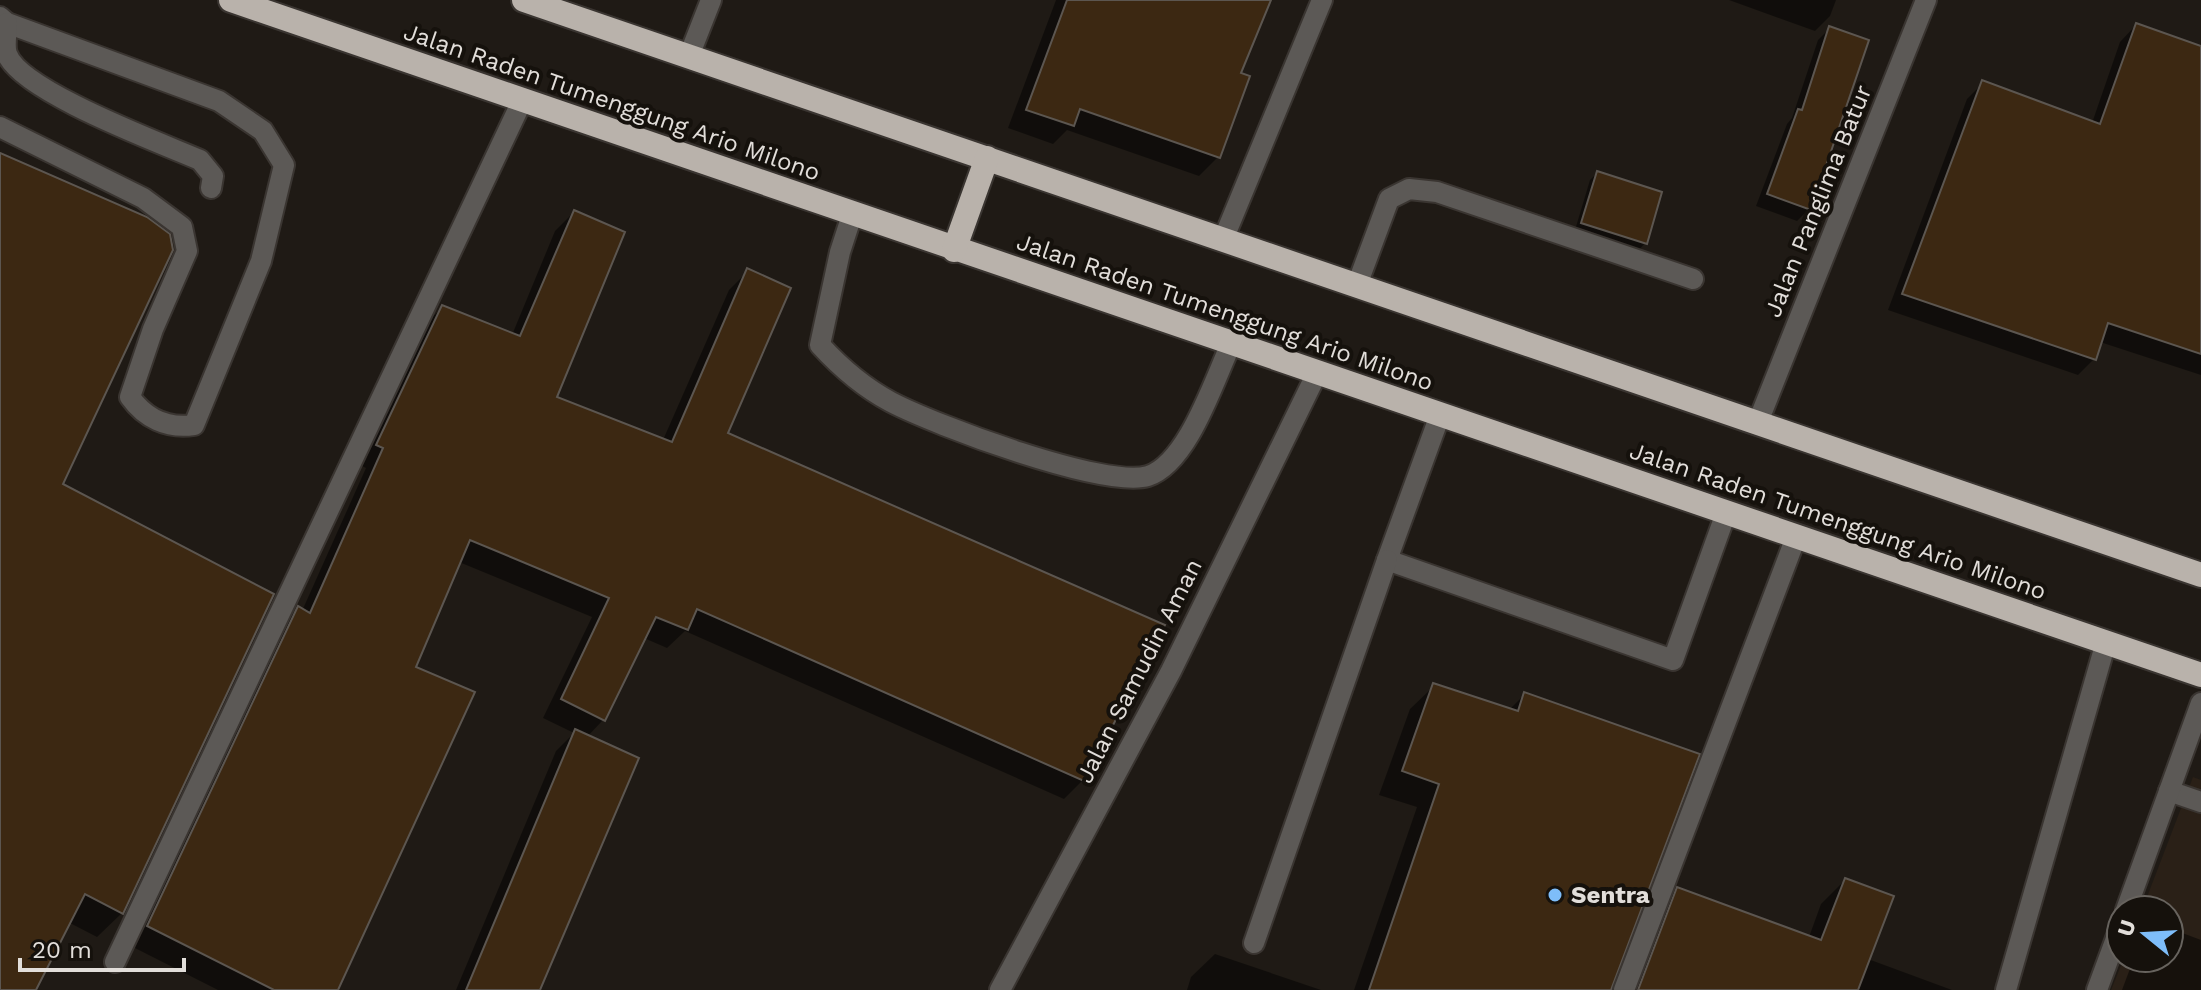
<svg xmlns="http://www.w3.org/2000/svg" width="2201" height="990" viewBox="0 0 2201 990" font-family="'Work Sans',sans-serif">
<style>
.built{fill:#2a2017}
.shadow{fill:#0007}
.building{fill:#3c2812;stroke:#5c5650;stroke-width:2}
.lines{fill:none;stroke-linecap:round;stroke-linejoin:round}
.minor-casing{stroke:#3a3531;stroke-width:24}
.highway-casing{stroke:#3a3531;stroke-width:28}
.minor{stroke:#5c5956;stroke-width:20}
.highway{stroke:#b9b2ab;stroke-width:24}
.poi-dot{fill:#7ebdf9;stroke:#15110c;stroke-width:3}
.labels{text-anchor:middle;stroke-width:8;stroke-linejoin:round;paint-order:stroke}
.street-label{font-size:24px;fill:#e2deda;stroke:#15110c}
.poi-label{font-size:24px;font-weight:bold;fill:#e2deda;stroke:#15110c;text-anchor:start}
</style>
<rect width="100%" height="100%" fill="#1f1a15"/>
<!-- built -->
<path class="built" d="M 2193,777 L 2201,780 L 2201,990 L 2111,990 L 2124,958 L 2169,958 L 2169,910 L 2142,910 Z"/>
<!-- shadow -->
<g class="shadow">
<path d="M 1056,0 L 1269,0 L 1238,74 L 1218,157 L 1199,176 L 1067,130 L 1053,144 L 1008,128 Z"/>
<path d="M 1729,0 L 1836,0 L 1830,16 L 1815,31 Z"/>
<path d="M 2136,25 L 2201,48 L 2201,375 L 2100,342 L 2094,359 L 2078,375 L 1888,310 L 1967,99 L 1983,83 L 2092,123 L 2120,42 Z"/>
<path d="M 1830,28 L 1809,209 L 1797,221 L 1756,206 L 1787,124 L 1792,118 L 1818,40 Z"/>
<path d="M 0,156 L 60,485 L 122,913 L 97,937 L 68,922 L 34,990 L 0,990 Z"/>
<path d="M 1597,173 L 1645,243 L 1638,251 L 1575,230 L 1590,180 Z"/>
<path d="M 574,212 L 554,398 L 663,440 L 729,290 L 748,271 L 725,434 L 1083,780 L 1064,799 L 685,631 L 667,648 L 644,638 L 603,720 L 587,737 L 538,990 L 456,990 L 556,751 L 574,733 L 543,718 L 592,617 L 459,562 L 414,668 L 336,990 L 218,990 L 129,945 L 279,628 L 298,609 L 302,611 L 366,468 L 358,464 L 423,326 L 443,307 L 512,335 L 555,231 Z"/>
<path d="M 1434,686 L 1509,710 L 1525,694 L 1610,990 L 1354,990 L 1417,807 L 1379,795 L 1410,709 Z"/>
<path d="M 1845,880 L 1868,959 L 1952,990 L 1625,990 L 1654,913 L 1677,890 L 1809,937 L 1821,904 Z"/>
<path d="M 2169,928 L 2201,940 L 2201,990 L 2122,990 L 2134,958 L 2169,958 Z"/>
<path d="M 1215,954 L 1321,990 L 1187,990 L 1191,977 Z"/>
</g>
<!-- building -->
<g class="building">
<path d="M 1067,0 L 1271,0 L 1241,73 L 1250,76 L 1220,158 L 1080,109 L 1074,126 L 1026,110 Z"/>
<path d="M 2136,23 L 2201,46 L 2201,354 L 2108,323 L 2096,360 L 1902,294 L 1982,80 L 2100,124 Z"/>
<path d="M 1829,26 L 1869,40 L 1811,210 L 1767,194 L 1798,109 L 1802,110 Z"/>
<path d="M 0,153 L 147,217 L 170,234 L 173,250 L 63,484 L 274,594 L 123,914 L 85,894 L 36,990 L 0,990 Z"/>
<path d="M 1597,171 L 1662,192 L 1647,244 L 1581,223 Z"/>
<path d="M 574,210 L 625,232 L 557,397 L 672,442 L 747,268 L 791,288 L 728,433 L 1165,625 L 1084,781 L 697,609 L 688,630 L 656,617 L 605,721 L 561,699 L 609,598 L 470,540 L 416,667 L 475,692 L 338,990 L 274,990 L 147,926 L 298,606 L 310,613 L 383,448 L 376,445 L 442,305 L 520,336 Z"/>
<path d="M 1433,683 L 1518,711 L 1524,692 L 1700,754 L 1611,990 L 1369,990 L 1439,784 L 1402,771 Z"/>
<path d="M 575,729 L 639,758 L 540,990 L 466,990 Z"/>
<path d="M 1845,878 L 1894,896 L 1858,990 L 1638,990 L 1677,887 L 1821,940 Z"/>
</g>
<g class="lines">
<defs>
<g id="minor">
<path d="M 0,17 L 7,23 L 219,101 L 263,131 L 284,165 L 261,261 L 194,425 C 167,429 145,418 130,397 L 153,329 L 187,251 L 182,227 L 143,198 L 0,127"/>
<path d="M 7,23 C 7,32 4,46 7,54 C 20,91 161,143 200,160 L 213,176 L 211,188"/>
<path d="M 689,56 L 711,0"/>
<path d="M 852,215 L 840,252 L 820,345 C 841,368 863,387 891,402 C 935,425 1105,489 1148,476 C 1188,463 1214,380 1231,344"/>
<path d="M 1223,240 L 1322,0"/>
<path d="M 1357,285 L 1389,199 L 1409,189 L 1437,192 L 1693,279"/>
<path d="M 1440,415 L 1387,560 L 1673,660 L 1726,513"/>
<path d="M 1758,422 L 1926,0"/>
<path d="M 2169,791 L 2201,802"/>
<path d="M 2126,910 L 2201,703"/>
<path d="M 1254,943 L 1387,560"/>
<path d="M 115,962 L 522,101"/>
<path d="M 1000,990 L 1171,671 L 1317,373"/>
<path d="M 1624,990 L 1796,537"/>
<path d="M 2006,990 L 2106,642"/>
<path d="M 2097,990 L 2121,925"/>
</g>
<g id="highway">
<path d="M 231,0 L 2201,675"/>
<path d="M 524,0 L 2201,575"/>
<path d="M 954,250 L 987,158"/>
</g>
</defs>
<!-- minor casing -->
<use href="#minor" class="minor-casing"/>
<!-- highway casing -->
<use href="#highway" class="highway-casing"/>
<!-- minor -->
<use href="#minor" class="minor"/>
<!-- highway -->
<use href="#highway" class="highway"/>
</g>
<!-- markers -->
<circle class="poi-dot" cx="1555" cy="895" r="8"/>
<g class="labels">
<!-- street labels -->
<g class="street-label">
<text transform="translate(612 102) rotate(19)" y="8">Jalan Raden Tumenggung Ario Milono</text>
<text transform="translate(1818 201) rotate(-68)" y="8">Jalan Panglima Batur</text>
<text transform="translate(1225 312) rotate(19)" y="8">Jalan Raden Tumenggung Ario Milono</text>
<text transform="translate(1838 521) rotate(19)" y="8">Jalan Raden Tumenggung Ario Milono</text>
<text transform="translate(1139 671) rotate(-63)" y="8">Jalan Samudin Aman</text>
</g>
<!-- poi labels -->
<g class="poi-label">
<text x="1571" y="903">Sentra</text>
</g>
</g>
<!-- north arrow -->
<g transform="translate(2145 934) rotate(288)"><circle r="38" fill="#15110c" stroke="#67635e" stroke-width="2"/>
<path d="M0-6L14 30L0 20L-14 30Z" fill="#7ebdf9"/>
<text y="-12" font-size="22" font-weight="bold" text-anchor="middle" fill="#e2deda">U</text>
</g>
<!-- scale -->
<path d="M20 958v12h164v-12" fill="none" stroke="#e2deda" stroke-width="4"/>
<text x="32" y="958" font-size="24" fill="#e2deda" stroke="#15110c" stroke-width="6" paint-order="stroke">20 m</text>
</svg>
